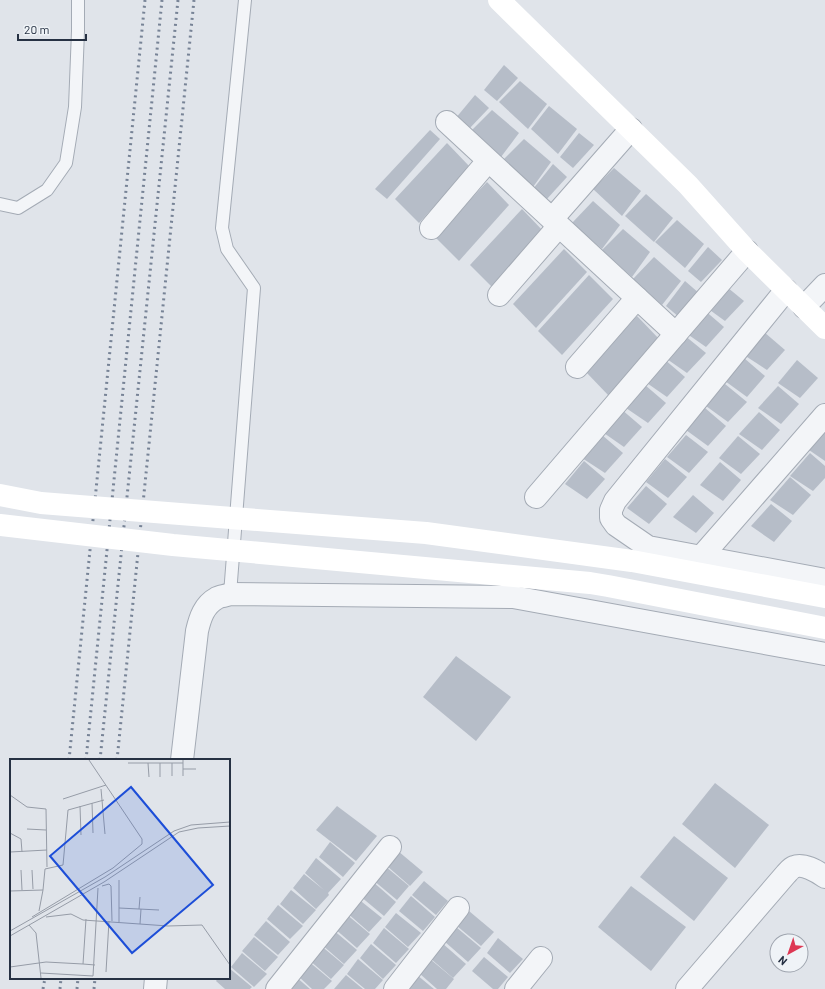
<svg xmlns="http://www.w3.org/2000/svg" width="825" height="989" viewBox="0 0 825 989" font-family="Barlow,sans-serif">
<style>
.building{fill:#b6bdc8}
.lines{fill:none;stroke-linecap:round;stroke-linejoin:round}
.lane-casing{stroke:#a4abb5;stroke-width:14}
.street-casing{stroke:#a4abb5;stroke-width:24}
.lane{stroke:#f3f5f8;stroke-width:12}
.street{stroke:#f3f5f8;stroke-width:22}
.secondary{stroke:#fff;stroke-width:22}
.rail{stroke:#778396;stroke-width:3;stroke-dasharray:2 4;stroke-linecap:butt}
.secondary-bridge{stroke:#fff;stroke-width:22}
.inset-road{fill:none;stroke:#969ca7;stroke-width:1}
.view{fill:#1d4ed8;fill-opacity:0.15;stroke:#1d4ed8;stroke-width:2}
.inset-edge{fill:none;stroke:#263143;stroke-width:2}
</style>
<rect width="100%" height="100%" fill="#e0e4ea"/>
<!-- building -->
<g class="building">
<path d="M 504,65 L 518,78 L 497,101 L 484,90 Z"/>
<path d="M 520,81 L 547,104 L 528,129 L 499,102 Z"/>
<path d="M 475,95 L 489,108 L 468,130 L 455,119 Z"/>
<path d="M 549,106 L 577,129 L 558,154 L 531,129 Z"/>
<path d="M 492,110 L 519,133 L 501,157 L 471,131 Z"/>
<path d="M 430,130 L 440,139 L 387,199 L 375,189 Z"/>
<path d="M 579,133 L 594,145 L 573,168 L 560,157 Z"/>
<path d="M 524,139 L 551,162 L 533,187 L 503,160 Z"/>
<path d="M 447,143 L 470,167 L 419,223 L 395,199 Z"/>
<path d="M 553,164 L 567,177 L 546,200 L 533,189 Z"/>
<path d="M 614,168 L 641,191 L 622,216 L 593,189 Z"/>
<path d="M 487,182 L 509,205 L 459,261 L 435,237 Z"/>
<path d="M 646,194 L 673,218 L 654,242 L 625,216 Z"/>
<path d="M 593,201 L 620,225 L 602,249 L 572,223 Z"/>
<path d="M 522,209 L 545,233 L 494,289 L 470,265 Z"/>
<path d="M 677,220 L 704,244 L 685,268 L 655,242 Z"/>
<path d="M 623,229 L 650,252 L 632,277 L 602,250 Z"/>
<path d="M 708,247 L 722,260 L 701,282 L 688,271 Z"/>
<path d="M 564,249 L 587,272 L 536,328 L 513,304 Z"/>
<path d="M 654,257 L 681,281 L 662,305 L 633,279 Z"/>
<path d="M 589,275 L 613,299 L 562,355 L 538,331 Z"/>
<path d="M 685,281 L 700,294 L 679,317 L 666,306 Z"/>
<path d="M 722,283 L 744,301 L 725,321 L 703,305 Z"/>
<path d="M 703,309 L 724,327 L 706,347 L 683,331 Z"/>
<path d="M 637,316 L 660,340 L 609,396 L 586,372 Z"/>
<path d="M 764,332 L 785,350 L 767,370 L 744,355 Z"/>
<path d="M 684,335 L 706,353 L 687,373 L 664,357 Z"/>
<path d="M 744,358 L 765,376 L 747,397 L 725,381 Z"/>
<path d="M 664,359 L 685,377 L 667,397 L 644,381 Z"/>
<path d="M 797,360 L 818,378 L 800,398 L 778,383 Z"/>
<path d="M 725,384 L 747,402 L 728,422 L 706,406 Z"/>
<path d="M 645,385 L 666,403 L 648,423 L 626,408 Z"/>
<path d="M 778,386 L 799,404 L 781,424 L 758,408 Z"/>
<path d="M 705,408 L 726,426 L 708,446 L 686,430 Z"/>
<path d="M 621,409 L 642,427 L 624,447 L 601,431 Z"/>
<path d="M 759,412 L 780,430 L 762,450 L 739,434 Z"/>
<path d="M 825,432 L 825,461 L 809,450 Z"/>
<path d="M 602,435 L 623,453 L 605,473 L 582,458 Z"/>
<path d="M 686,435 L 708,452 L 689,473 L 667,457 Z"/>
<path d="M 738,436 L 760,454 L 741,474 L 719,458 Z"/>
<path d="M 810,453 L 825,466 L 825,478 L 813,491 L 790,476 Z"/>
<path d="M 665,459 L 687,477 L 668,498 L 646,482 Z"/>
<path d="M 584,461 L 605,479 L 587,499 L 565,484 Z"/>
<path d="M 720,462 L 741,480 L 723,501 L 700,485 Z"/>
<path d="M 790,477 L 811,495 L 793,515 L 770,500 Z"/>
<path d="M 646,486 L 667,504 L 649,524 L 627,508 Z"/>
<path d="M 693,495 L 714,513 L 696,533 L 673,517 Z"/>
<path d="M 771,504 L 792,521 L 774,542 L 751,526 Z"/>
<path d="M 456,656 L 511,697 L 476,741 L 423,697 Z"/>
<path d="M 715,783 L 769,825 L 735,868 L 682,824 Z"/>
<path d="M 337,806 L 377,836 L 356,861 L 316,830 Z"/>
<path d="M 674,836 L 728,878 L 694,921 L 640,877 Z"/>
<path d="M 330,842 L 355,863 L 343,877 L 319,857 Z"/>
<path d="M 398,851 L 423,872 L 410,886 L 387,866 Z"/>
<path d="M 316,858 L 341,879 L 328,893 L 329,895 L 316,909 L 293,888 L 304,874 L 324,890 L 305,873 Z"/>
<path d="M 385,866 L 409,886 L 397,900 L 373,880 Z"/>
<path d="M 372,881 L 396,902 L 384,916 L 360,896 Z"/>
<path d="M 424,881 L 448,901 L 436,915 L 412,895 Z"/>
<path d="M 631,886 L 686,927 L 651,971 L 598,927 Z"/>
<path d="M 291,890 L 316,910 L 303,924 L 280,904 Z"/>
<path d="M 411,896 L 435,917 L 423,931 L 399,911 Z"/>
<path d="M 357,898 L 382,918 L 369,932 L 346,912 Z"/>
<path d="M 278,905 L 303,926 L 290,939 L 267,919 Z"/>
<path d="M 469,911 L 494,932 L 481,946 L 457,926 Z"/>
<path d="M 345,913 L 370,934 L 357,948 L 334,928 Z"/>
<path d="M 396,913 L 421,933 L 408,947 L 385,927 Z"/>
<path d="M 266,921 L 290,942 L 278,955 L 254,935 Z"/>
<path d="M 456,927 L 481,948 L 468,962 L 444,941 Z"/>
<path d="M 384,928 L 409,949 L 396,963 L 373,943 Z"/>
<path d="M 332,929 L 357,950 L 344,964 L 321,944 Z"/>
<path d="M 254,937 L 278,957 L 265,971 L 242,951 Z"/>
<path d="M 498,938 L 523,959 L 510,973 L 487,953 Z"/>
<path d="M 442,943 L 466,964 L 453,978 L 430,958 Z"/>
<path d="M 319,944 L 344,965 L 331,979 L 308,959 Z"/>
<path d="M 371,944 L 396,965 L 383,979 L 360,958 Z"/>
<path d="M 242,953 L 267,974 L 254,987 L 231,967 Z"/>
<path d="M 484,957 L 508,977 L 498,989 L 493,989 L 472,971 Z"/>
<path d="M 358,959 L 383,980 L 375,989 L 365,989 L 347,974 Z"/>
<path d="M 430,959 L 454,979 L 446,989 L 437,989 L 419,973 Z"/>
<path d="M 307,960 L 332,981 L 324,989 L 312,989 L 296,974 Z"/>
<path d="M 229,968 L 252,987 L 250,989 L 225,989 L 216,981 L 218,978 L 229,978 Z"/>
<path d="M 346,975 L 363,989 L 334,989 Z"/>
<path d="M 417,975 L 434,989 L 405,989 Z"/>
<path d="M 295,976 L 310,989 L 284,989 Z"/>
</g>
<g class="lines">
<defs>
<g id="lane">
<path d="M 0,204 L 18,208 L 47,190 L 66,163 L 75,107 L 78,31 L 78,0"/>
<path d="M 230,594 L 254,288 L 227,249 L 222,228 L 245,0"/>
</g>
<g id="street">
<path d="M 447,122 L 676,334"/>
<path d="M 552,219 L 631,129"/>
<path d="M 431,228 L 488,161"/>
<path d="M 786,290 L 615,501 L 611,510 L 611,518 L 616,525 L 648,547 L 825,580"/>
<path d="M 499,295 L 559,226"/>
<path d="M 804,307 L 825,285"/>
<path d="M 577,367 L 637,298"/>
<path d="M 536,497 L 747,251"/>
<path d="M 701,557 L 825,415"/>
<path d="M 182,760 L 197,631 C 200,618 204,605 217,598 C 220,596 226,596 230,594 L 513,597 L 825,654"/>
<path d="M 155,989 L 156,978"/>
<path d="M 277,989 L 390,847"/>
<path d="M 395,989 L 458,908"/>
<path d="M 516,989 L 541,958"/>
<path d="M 687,989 L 786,874 C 788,872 791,868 794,867 C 803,863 817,871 825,877"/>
</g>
</defs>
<!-- lane casing -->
<use href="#lane" class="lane-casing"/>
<!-- street casing -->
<use href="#street" class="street-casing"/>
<!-- lane -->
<use href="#lane" class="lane"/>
<!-- street -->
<use href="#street" class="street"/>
<!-- secondary -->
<path class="secondary" d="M 499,0 L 688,185 L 747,251 L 825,328"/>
<!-- rail -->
<g class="rail">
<path d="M 69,760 L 145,0"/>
<path d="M 86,760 L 162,0"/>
<path d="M 100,760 L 178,0"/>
<path d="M 117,760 L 194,0"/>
<path d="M 43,989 L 45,978"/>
<path d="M 60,989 L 61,978"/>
<path d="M 77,989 L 78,978"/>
<path d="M 94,989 L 95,978"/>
</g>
<!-- secondary-bridge -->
<g class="secondary-bridge">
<path d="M 0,495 L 41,503 L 180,514 L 426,533 L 632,561 L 825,597"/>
<path d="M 0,525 L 173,545 L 590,583 L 608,586 L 825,628"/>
</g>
</g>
<!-- overview -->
<g transform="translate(10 759)">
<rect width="220" height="220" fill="#e0e4ea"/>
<path class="inset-road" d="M 118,4 L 173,4M 138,4 L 139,18M 162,4 L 162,17M 173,10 L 186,10M 173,17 L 173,1M 150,18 L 150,4M 91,30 L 95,75M 0,36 L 17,48 L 36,50 L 37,108M 53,40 L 96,26M 82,44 L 83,74M 70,47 L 71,76M 17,70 L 36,71M 0,74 L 11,80 L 12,93M 0,93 L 37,91M 11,111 L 12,131M 22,111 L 23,130M 92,127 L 99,125 L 101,127 L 102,162M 0,132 L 33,131 L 35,110 L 53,106 L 58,51 L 94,41M 109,149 L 149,151M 129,150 L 130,138M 29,152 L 33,131M 22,158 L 103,109 L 132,85 L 132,80 L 79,1M 36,158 L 61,155 L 73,161 L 158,167 L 192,166 L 220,206M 109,163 L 109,121M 130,165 L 131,150M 19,166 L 26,174 L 31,219M 0,172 L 95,118 L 164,72 L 181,66 L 220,63M 0,177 L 94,123 L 169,73 L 188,69 L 220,67M 73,205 L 85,206M 0,208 L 36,203 L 73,205 L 76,160M 96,213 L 99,162M 31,214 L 83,217 L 88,129"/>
<path class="view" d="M 121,28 L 203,126 L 122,194 L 40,97 Z"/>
<rect width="220" height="220" class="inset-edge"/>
</g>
<!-- north arrow -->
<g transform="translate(789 953) rotate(220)"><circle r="19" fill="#eff3f7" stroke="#9fa5af"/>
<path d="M0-3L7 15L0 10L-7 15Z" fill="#dd3753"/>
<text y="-6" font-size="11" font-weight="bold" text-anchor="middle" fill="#263143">N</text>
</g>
<!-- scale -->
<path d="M18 34v6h68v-6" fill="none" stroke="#263143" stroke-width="2"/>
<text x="24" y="34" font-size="12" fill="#263143" stroke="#eff3f7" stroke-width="3" paint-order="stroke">20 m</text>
</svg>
